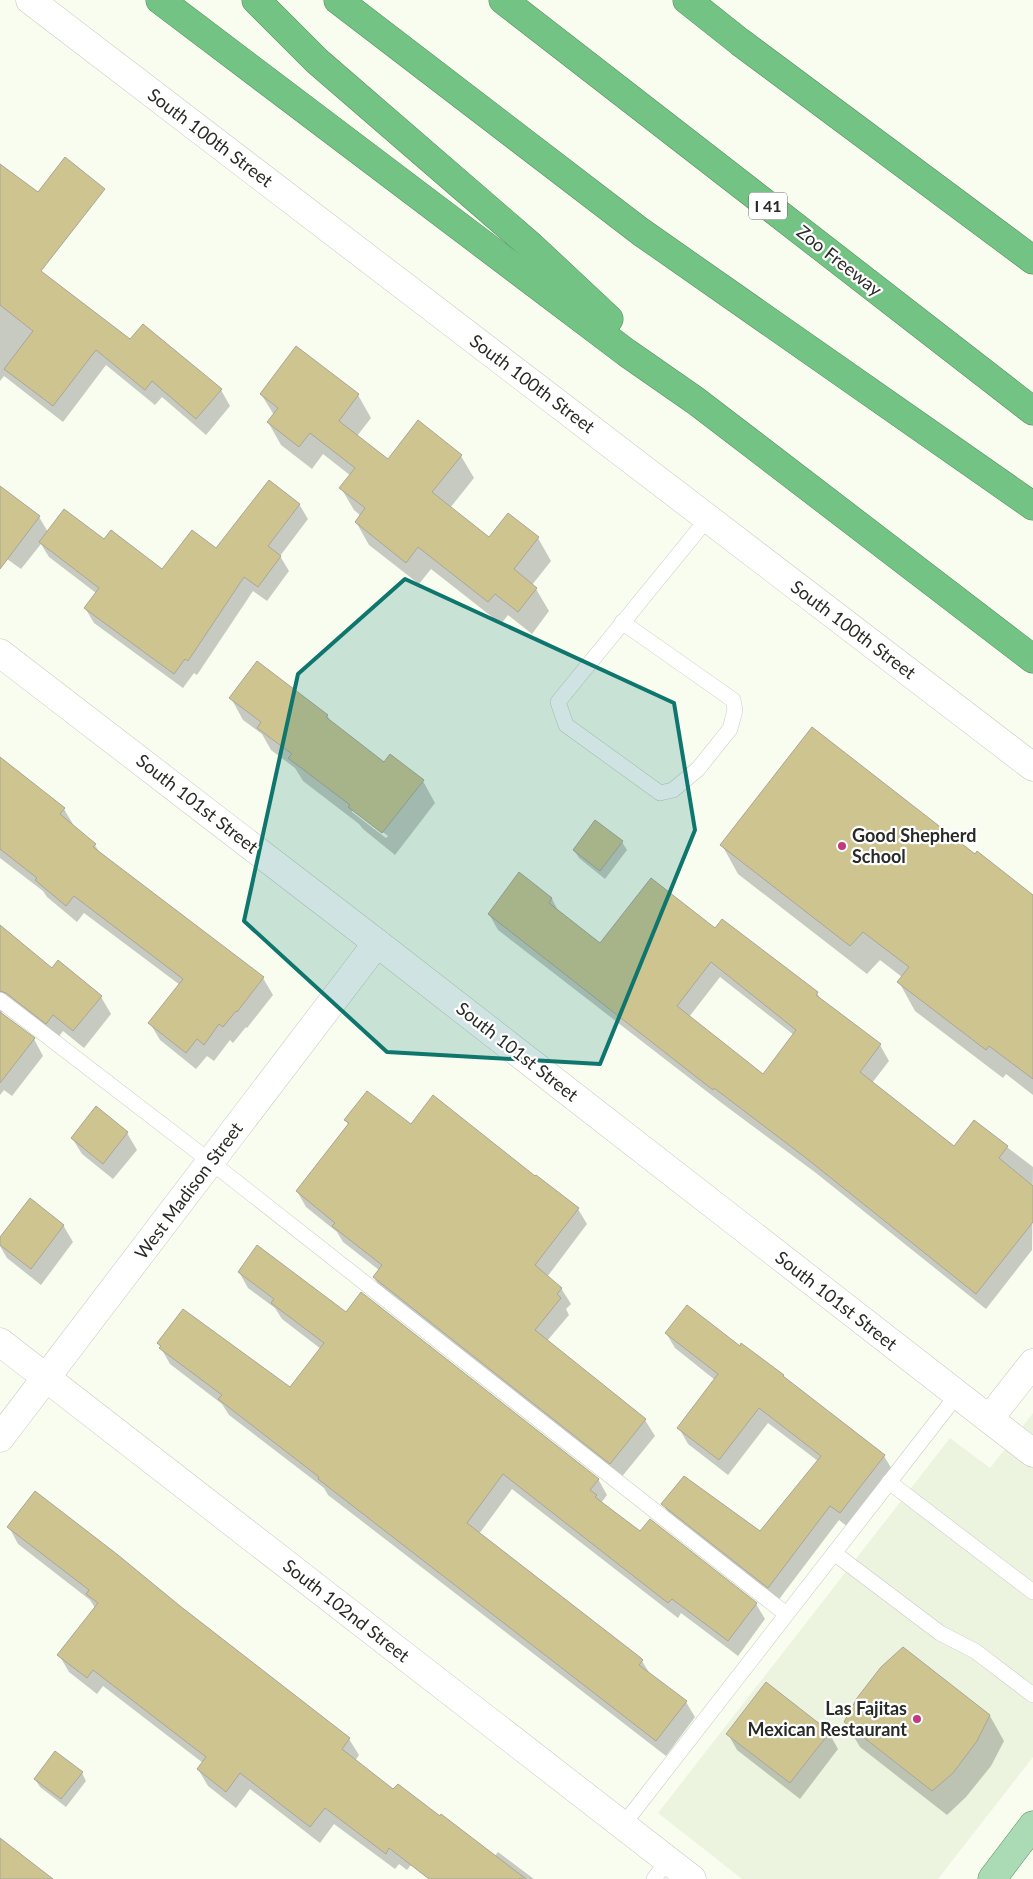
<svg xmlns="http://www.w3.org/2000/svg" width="1033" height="1879" viewBox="0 0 1033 1879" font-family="Lato,sans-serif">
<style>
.built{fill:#ecf4df}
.shadow{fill:#0003;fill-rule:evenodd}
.building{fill:#cec490;stroke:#a9a699;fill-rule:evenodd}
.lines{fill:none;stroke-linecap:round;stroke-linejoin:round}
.lane-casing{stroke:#c6cbbe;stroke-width:16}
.street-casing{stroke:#c6cbbe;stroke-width:29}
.secondary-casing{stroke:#c6cbbe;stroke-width:29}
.primary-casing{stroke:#598e63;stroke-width:29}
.highway-casing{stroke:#598e63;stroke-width:29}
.lane{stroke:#fff;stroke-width:15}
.street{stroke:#fff;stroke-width:28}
.secondary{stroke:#fff;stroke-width:28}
.primary{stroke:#abdbb5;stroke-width:28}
.highway{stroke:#73c384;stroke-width:28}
.marked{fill:#0f766e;fill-opacity:0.2;stroke:#0f766e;stroke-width:4;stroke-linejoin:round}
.poi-dot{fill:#c03a7c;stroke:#fff;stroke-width:2}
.labels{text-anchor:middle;stroke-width:4.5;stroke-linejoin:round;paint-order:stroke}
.shield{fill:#fff;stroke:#696b67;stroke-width:1}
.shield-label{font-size:16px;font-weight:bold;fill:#292b26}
.street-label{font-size:18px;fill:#292b26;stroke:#fff}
.poi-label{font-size:18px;font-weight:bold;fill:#292b26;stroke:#fff;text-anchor:start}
</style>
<rect width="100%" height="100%" fill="#f8fdf0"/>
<!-- built -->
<path class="built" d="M 1033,1413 L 1033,1757 L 938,1879 L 742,1879 L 658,1813 L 950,1438 L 990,1468 Z"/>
<!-- shadow -->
<g class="shadow">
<path d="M 0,286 L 130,341 L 221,390 L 230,406 L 206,435 L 162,397 L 155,405 L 106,365 L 63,422 L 4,376 L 0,381 Z"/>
<path d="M 296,348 L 358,395 L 371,418 L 357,436 L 388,460 L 461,456 L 474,478 L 450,508 L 489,539 L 508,515 L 538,538 L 551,561 L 532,585 L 536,589 L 549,611 L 532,634 L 508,615 L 501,624 L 431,569 L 419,584 L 369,545 L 356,522 L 361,516 L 354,510 L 341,488 L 351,476 L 323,454 L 312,469 L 281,445 L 268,422 L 274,415 L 261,394 Z"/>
<path d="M 0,491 L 39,517 L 48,532 L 104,541 L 162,571 L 216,550 L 299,504 L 308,519 L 280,556 L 289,571 L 267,601 L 253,591 L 197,675 L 194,673 L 183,688 L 94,623 L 85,608 L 96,593 L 49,557 L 41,544 L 21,569 L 0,554 Z"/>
<path d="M 231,698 L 327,715 L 331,722 L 384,763 L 423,781 L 435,803 L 395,855 L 363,829 L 359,824 L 303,781 L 295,768 L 271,750 L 262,734 L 243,720 ZM 352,809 L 388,836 L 386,838 L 352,812 Z"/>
<path d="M 0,757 L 64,809 L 74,826 L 95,845 L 101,855 L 263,978 L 273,995 L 247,1028 L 246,1027 L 233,1043 L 230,1040 L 214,1061 L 207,1056 L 196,1069 L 160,1040 L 150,1023 L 180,985 L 84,913 L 77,922 L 47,897 L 43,891 L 0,858 Z"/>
<path d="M 622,842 L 627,850 L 605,879 L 579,858 L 574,850 Z"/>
<path d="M 722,845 L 975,856 L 1033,896 L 1033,1095 L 1006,1074 L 1003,1078 L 915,1011 L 899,982 L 902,977 L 880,960 L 867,974 L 738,874 Z"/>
<path d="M 520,874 L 552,899 L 560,914 L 601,945 L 715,930 L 817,993 L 821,1000 L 880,1045 L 889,1061 L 872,1083 L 955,1148 L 974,1122 L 1033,1167 L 1032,1250 L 986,1309 L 816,1173 L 723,1104 L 498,930 L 489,914 ZM 720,977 L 794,1035 L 764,1076 L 689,1017 Z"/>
<path d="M 0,926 L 52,969 L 101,997 L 111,1014 L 84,1048 L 63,1031 L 56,1040 L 7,1008 L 2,1012 L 1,1014 L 34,1039 L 43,1056 L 12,1096 L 4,1090 L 0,1095 Z"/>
<path d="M 346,1120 L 411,1126 L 536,1178 L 578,1209 L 587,1224 L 547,1277 L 561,1288 L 571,1304 L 566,1309 L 569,1315 L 547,1341 L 645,1420 L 655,1436 L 620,1479 L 383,1293 L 374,1277 L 379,1270 L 343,1242 L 337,1232 L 306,1207 L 297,1191 L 348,1125 Z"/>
<path d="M 127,1133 L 137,1150 L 113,1179 L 82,1154 L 72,1138 Z"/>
<path d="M 63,1225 L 73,1242 L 41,1285 L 7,1258 L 0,1246 L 0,1239 Z"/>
<path d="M 239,1272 L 346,1314 L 598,1479 L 607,1495 L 601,1503 L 640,1532 L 756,1604 L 765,1619 L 738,1656 L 681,1613 L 678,1618 L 512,1489 L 479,1534 L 642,1661 L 650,1674 L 686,1702 L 695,1717 L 666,1756 L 328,1495 L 324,1488 L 229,1415 L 222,1404 L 170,1364 L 158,1343 L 290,1389 L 321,1349 L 282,1319 L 275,1308 L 248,1288 Z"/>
<path d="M 666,1333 L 884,1456 L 893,1471 L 849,1528 L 839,1520 L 777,1602 L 672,1519 L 663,1504 L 760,1533 L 818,1461 L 768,1423 L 728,1475 L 688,1444 L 679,1428 L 715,1380 L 675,1348 Z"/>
<path d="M 9,1527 L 179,1607 L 349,1739 L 359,1755 L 355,1761 L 440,1827 L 407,1870 L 399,1864 L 395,1869 L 334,1824 L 320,1843 L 250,1789 L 236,1808 L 208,1786 L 198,1769 L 203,1763 L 103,1686 L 97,1694 L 69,1672 L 59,1655 L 95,1608 L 90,1600 L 18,1544 Z"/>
<path d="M 903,1648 L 990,1716 L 1004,1741 L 991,1766 L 966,1797 L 947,1815 L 860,1747 L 845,1722 Z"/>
<path d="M 829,1733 L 838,1749 L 800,1799 L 737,1750 L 728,1734 Z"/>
<path d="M 82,1773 L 86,1781 L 66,1807 L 40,1787 L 35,1779 Z"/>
<path d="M 498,1852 L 534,1879 L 442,1879 L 494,1857 Z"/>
</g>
<!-- building -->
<g class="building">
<path d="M 65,157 L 105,189 L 41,271 L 130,339 L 143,324 L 222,389 L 196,419 L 152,381 L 145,390 L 96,350 L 53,406 L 4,369 L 33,331 L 0,305 L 0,164 L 38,192 Z"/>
<path d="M 296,346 L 359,394 L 339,421 L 388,459 L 418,420 L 462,455 L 432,492 L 489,537 L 508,513 L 539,537 L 514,569 L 537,588 L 518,612 L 495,594 L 488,602 L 418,547 L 406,563 L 355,522 L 365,508 L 339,488 L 355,468 L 310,433 L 299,447 L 267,422 L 278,408 L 260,394 Z"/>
<path d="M 269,480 L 300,504 L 268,546 L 281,556 L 258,587 L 244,577 L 188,661 L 185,659 L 174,674 L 84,608 L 99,588 L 39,542 L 64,509 L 104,539 L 111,530 L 162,569 L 192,530 L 216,548 Z"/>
<path d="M 0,486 L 40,516 L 0,569 Z"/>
<path d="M 257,661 L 328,715 L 326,717 L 384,762 L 390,754 L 424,780 L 382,833 L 348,807 L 350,805 L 288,758 L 292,754 L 257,728 L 261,722 L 229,698 Z"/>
<path d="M 812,727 L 975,854 L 977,851 L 1033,895 L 1033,1079 L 989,1046 L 986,1050 L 897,982 L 909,967 L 863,932 L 850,946 L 720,845 Z"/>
<path d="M 0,757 L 65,808 L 60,814 L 96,844 L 93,847 L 264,977 L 237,1012 L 236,1011 L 223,1027 L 219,1024 L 204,1045 L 197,1039 L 186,1053 L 148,1023 L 183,979 L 74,896 L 66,906 L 35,880 L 37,878 L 0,849 Z"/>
<path d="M 595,820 L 623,841 L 600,871 L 573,850 Z"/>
<path d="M 519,872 L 552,898 L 549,903 L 600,943 L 651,878 L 715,928 L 722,919 L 818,992 L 816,995 L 881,1044 L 860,1072 L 954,1146 L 974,1120 L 1008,1146 L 999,1158 L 1033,1186 L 1033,1222 L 976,1294 L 806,1158 L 714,1088 L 713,1090 L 488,914 ZM 711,962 L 796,1030 L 763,1074 L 677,1006 Z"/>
<path d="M 0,925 L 52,968 L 58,960 L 102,996 L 73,1031 L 53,1015 L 46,1024 L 6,993 L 0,991 Z"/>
<path d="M 0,1012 L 35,1038 L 0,1083 Z"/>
<path d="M 367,1091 L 411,1124 L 433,1095 L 535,1176 L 536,1175 L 579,1208 L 535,1265 L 562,1288 L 557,1294 L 561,1298 L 535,1330 L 646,1419 L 610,1464 L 373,1277 L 382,1265 L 332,1226 L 335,1223 L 296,1191 L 349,1123 L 344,1120 Z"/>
<path d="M 96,1106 L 128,1132 L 103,1164 L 71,1138 Z"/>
<path d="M 30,1198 L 64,1225 L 31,1269 L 0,1245 L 0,1237 Z"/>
<path d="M 257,1245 L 346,1312 L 361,1292 L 599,1479 L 590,1490 L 597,1495 L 595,1497 L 640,1531 L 650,1519 L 757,1603 L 728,1641 L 672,1599 L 668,1603 L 503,1474 L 467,1523 L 641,1658 L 643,1660 L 639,1665 L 687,1701 L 656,1741 L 318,1479 L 319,1477 L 218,1399 L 222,1395 L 159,1348 L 161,1346 L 157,1343 L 183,1309 L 290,1387 L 324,1343 L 271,1303 L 274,1299 L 238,1272 Z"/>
<path d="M 687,1305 L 740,1346 L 741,1343 L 784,1375 L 783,1376 L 885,1455 L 840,1513 L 830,1506 L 768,1588 L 661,1504 L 684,1476 L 760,1531 L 821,1456 L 759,1408 L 719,1460 L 677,1428 L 718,1374 L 665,1333 Z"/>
<path d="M 35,1491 L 118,1555 L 180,1606 L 350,1738 L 342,1749 L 393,1789 L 398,1784 L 440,1816 L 441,1814 L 526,1879 L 429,1879 L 389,1848 L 386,1854 L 325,1808 L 310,1827 L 240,1773 L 226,1792 L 197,1769 L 206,1757 L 93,1670 L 87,1678 L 57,1655 L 98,1603 L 86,1594 L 89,1590 L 7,1527 Z"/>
<path d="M 903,1647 L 990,1715 L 977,1741 L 953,1773 L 932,1791 L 844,1722 L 857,1698 L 881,1667 Z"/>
<path d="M 766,1682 L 830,1732 L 790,1783 L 726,1734 Z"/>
<path d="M 55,1751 L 83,1772 L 61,1799 L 34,1779 Z"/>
<path d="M 0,1838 L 53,1879 L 0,1879 Z"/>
</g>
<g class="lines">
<defs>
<g id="lane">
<path d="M 622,622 L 733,700 L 735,710 L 730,729 L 698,769 L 673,790 L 660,793 L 566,725 L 558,702 L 708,518"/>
<path d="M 0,1000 L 211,1162 L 786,1614"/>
<path d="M 889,1482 L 1033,1592"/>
<path d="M 834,1553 L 940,1633 L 975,1651 L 1033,1695"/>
<path d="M 623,1825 L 957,1395"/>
<path d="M 654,1879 L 668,1860"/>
</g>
<g id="street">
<path d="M 0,653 L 377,943 L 989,1419"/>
<path d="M 0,1342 L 692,1879"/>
<path d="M 0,1438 L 377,943"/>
</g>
<g id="secondary">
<path d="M 30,0 L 1033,767"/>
<path d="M 1033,1363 L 989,1419 L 1033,1453"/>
</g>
<path id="primary" d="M 992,1879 L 1033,1825"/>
<g id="highway">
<path d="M 160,0 L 627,353 L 696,401 L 1033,659"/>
<path d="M 256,0 L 317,61 L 531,246 L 609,319"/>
<path d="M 338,0 L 641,232 L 1033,506"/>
<path d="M 503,0 L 1033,411"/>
<path d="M 687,0 L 740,42 L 1033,260"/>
</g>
</defs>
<!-- lane casing -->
<use href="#lane" class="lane-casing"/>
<!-- street casing -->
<use href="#street" class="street-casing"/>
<!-- secondary casing -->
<use href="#secondary" class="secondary-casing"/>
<!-- primary casing -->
<use href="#primary" class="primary-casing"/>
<!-- highway casing -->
<use href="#highway" class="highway-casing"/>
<!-- lane -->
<use href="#lane" class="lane"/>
<!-- street -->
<use href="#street" class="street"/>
<!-- secondary -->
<use href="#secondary" class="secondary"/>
<!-- primary -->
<use href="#primary" class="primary"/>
<!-- highway -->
<use href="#highway" class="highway"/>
</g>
<!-- marked area -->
<path class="marked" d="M 405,579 L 674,703 L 695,830 L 600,1064 L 387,1052 L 244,921 L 298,674 Z"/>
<!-- markers -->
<g class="poi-dot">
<circle cx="842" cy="846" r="5"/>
<circle cx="917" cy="1719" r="5"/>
</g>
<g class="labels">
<!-- shield labels -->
<rect class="shield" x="749" y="192.5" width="38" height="27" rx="4"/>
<g class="shield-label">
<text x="768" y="212">I 41</text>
</g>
<!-- street labels -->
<g class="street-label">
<text transform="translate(210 138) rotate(37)" y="6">South 100th Street</text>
<text transform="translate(839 261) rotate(38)" y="6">Zoo Freeway</text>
<text transform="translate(532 384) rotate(37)" y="6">South 100th Street</text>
<text transform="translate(853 630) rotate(37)" y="6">South 100th Street</text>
<text transform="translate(197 804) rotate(38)" y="6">South 101st Street</text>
<text transform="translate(517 1052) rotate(38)" y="6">South 101st Street</text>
<text transform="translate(189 1191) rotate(-53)" y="6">West Madison Street</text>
<text transform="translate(836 1301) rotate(38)" y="6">South 101st Street</text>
<text transform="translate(346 1611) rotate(38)" y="6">South 102nd Street</text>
</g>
<!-- poi labels -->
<g class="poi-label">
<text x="852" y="842">Good Shepherd<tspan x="852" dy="21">School</tspan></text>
<text x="907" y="1715" text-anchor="end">Las Fajitas<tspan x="907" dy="21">Mexican Restaurant</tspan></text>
</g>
</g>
</svg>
